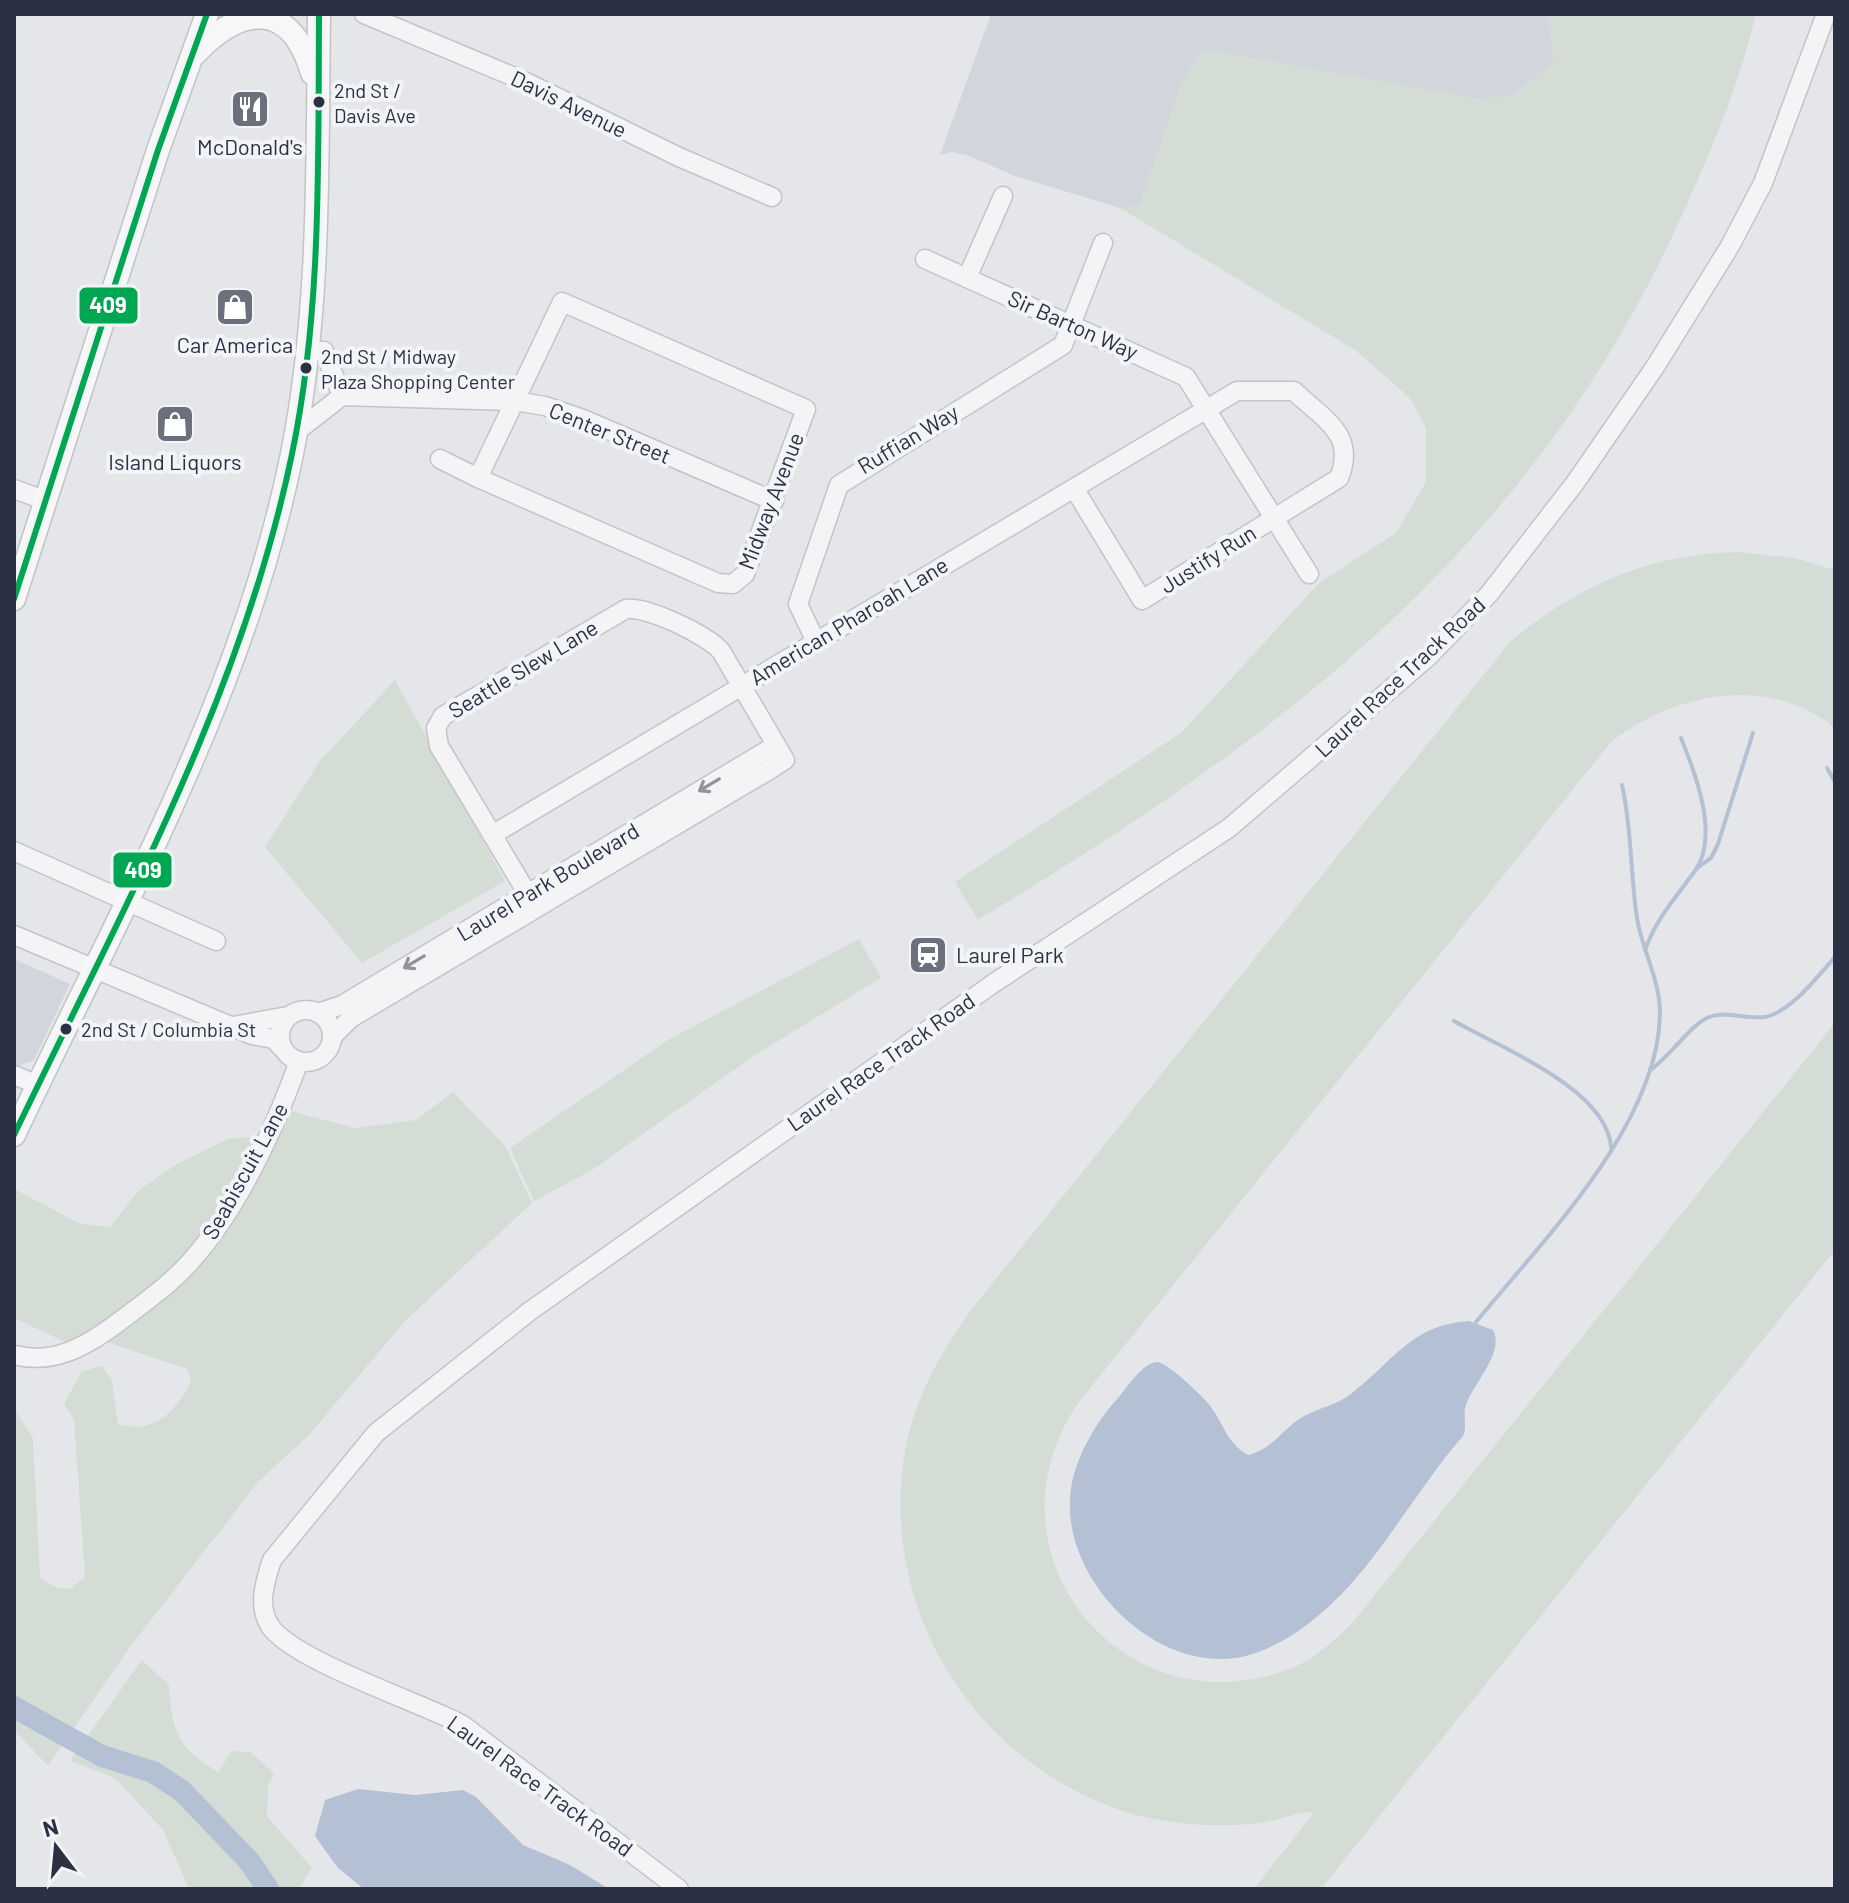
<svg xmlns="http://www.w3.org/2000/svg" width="1849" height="1903" viewBox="0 0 1849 1903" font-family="Barlow,sans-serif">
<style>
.built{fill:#d3d5dc}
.green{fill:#d4ddd5}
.water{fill:#b4c0d3}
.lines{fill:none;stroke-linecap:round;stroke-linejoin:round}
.stream{stroke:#b4c0d3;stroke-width:4}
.river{stroke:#b4c0d3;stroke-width:22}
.minor-casing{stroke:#c3c4c7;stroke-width:21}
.major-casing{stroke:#c1c3c7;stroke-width:25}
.minor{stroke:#f4f4f6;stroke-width:18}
.major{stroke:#f7f7f8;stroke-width:22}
.bus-1-casing{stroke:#f3f4f8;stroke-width:12}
.bus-1{stroke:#00a651;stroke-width:6}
.oneway{stroke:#90929c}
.bus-dot{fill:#2b3143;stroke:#f3f4f8;stroke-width:3}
.labels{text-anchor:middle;stroke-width:8;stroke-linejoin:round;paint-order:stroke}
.bus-label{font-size:20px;fill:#2b3143;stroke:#f3f4f8;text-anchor:start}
.street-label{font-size:22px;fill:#2b3143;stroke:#f3f4f8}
.poi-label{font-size:22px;fill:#2b3143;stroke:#f3f4f8}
.line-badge{stroke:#f3f4f8;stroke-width:3}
.badge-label{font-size:22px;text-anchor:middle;font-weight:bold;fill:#fff}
</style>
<rect width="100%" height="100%" fill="#e5e6e9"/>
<!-- built -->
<g class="built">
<path d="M 991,14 L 1548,14 L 1554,62 L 1512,96 L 1481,99 L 1183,80 L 1140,205 L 1120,208 L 1015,176 L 967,155 L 952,152 L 940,155 Z"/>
<path d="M 14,959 L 70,984 L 34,1060 L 18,1066 L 14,1065 Z"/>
</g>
<!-- green -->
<g class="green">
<path d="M 1548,14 L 1756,14 C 1740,82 1713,147 1684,211 C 1533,548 1285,734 978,920 L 955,882 L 1182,732 L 1320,582 L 1396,533 L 1426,482 L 1426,428 L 1410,398 L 1355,350 L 1120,208 L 1140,205 L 1183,80 L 1202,49 L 1481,99 L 1512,96 L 1554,62 Z"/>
<path d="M 1738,552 L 1795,558 L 1835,570 L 1835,728 C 1767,673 1674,693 1611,742 L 1079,1402 C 975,1552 1125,1736 1294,1667 C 1316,1658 1335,1640 1352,1623 L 1835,1023 L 1835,1250 L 1321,1889 L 1254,1889 L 1314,1812 C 1298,1812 1278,1820 1261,1823 C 1216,1828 1167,1825 1123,1811 C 973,1761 878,1608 905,1451 C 915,1396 943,1348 975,1305 L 1510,642 C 1578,585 1649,554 1738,552 Z"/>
<path d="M 395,680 L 505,881 L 362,963 L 265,847 L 320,761 Z"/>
<path d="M 859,939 L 881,978 L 755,1055 L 592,1170 L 534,1201 L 510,1148 L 668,1040 Z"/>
<path d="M 453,1092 L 505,1146 L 532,1203 L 405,1321 L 309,1435 L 259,1481 L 130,1647 L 48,1766 L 14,1730 L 14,1408 L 33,1438 L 40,1577 L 55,1587 L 71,1589 L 85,1576 L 74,1420 L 64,1404 L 82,1371 L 102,1366 L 112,1381 L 118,1424 C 154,1435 175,1412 191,1382 L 187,1369 L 89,1336 L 65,1342 L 14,1318 L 14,1189 L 81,1224 L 110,1227 L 139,1190 L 177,1164 L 228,1139 L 256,1136 L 282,1109 L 356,1128 L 416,1120 Z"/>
<path d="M 142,1660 L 169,1685 C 172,1732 177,1747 218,1772 L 232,1751 L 251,1752 L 274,1774 L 268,1786 L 267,1816 L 312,1868 L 299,1889 L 189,1889 L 163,1830 L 115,1778 L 70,1761 Z"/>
</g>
<!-- water -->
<g class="water">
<path d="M 1469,1321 L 1493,1330 C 1505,1353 1473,1383 1466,1405 C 1462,1416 1468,1425 1463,1436 C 1408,1499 1371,1580 1301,1629 C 1279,1645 1249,1659 1223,1659 C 1139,1661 1055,1566 1072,1483 C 1078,1453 1097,1421 1118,1398 C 1127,1388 1142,1363 1157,1362 C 1167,1362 1201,1395 1208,1403 C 1223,1421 1226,1443 1248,1455 C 1270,1451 1283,1429 1302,1417 C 1318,1408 1338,1405 1352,1393 C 1395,1360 1411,1325 1469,1321 Z"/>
<path d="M 358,1789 L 415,1795 L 463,1790 L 476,1797 L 523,1845 L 570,1865 L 609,1889 L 364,1889 L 338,1868 L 315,1836 L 325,1800 Z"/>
</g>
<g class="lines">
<!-- stream -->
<g class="stream">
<path d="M 1827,768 L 1835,782"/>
<path d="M 1697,868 L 1711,858 L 1718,844 L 1753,733"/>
<path d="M 1645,950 C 1656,919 1676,897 1695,871 C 1720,836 1695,772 1681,738"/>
<path d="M 1454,1021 C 1499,1047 1607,1089 1611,1147"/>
<path d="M 1650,1070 C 1670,1057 1690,1025 1709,1017 C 1727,1010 1747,1020 1765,1017 C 1791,1012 1818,976 1835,957"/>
<path d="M 1476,1322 C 1543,1240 1659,1124 1660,1013 C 1660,980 1642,950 1637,918 C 1630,873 1632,828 1622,785"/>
</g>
<!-- river -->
<path class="river" d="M 14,1707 L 102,1756 L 153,1772 L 182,1791 L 249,1861 L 268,1889"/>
<defs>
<g id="minor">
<path d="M 364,14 L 524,81 L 679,157 L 772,197"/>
<path d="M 925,259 L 1186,377 L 1309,574"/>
<path d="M 967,278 L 1003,196"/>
<path d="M 306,350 L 324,351 L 342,396"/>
<path d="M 296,432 L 342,396 L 514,401 L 545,406 L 583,419 L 774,501"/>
<path d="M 440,459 L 478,478 L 718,583 L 733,584 L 745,574 L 806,409 L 562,302 L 478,478"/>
<path d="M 14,489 L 44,500"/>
<path d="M 816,642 L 798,604 L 839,485 L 1063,345 L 1103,243"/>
<path d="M 492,835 L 1237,391 L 1294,391 C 1323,419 1357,434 1339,478 L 1142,600 L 1074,488"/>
<path d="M 14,851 L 216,941"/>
<path d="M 14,935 L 252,1035 L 274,1039 L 282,1048"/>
<circle cx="306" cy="1036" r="26"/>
<path d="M 318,1013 L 342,1005 L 776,745"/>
<path d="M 233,1026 L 288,1016"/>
<path d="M 333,1036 L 351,1018 L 520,918 L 553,898 L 771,769 L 785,760 L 721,651 C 707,635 647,606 626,609 L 443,716 L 436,728 L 439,746 L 536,908"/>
<path d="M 14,1075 L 38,1085"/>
<path d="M 14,1355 C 53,1365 85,1347 116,1324 C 141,1305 170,1285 191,1261 C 240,1206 274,1130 299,1061"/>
<path d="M 679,1889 L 463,1725 C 420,1702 292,1660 270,1626 C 257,1606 265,1581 272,1560 L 376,1433 L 530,1311 L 994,983 L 1229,828 L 1428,657 L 1489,594 L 1575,483 L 1655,367 L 1730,246 L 1763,183 L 1826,14"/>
</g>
<g id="major">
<path d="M 196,53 C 242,4 291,1 312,73"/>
<path d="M 14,599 L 158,150 L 207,14"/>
<path d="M 14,1135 C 118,913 243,697 292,454 C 321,310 317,160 319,14"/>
</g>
</defs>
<!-- minor casing -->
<use href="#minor" class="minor-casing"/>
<!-- major casing -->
<use href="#major" class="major-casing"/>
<!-- minor -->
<use href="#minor" class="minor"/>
<!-- major -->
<use href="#major" class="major"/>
<defs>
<g id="bus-1">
<path d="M 14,599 L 158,150 L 207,14"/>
<path d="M 14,1135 C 120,914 242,696 292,454 C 322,310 318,160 319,14"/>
</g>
</defs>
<!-- bus-1 casing -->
<use href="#bus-1" class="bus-1-casing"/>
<!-- bus-1 -->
<use href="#bus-1" class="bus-1"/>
</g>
<!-- one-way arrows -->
<defs><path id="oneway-shaft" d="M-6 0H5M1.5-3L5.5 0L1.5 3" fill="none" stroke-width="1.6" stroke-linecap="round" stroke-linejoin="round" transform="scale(2)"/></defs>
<g class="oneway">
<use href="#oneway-shaft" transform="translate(709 785) rotate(149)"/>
<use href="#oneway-shaft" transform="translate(414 962) rotate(149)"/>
</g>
<!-- icons -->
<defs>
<symbol id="restaurant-square" viewBox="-11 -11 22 22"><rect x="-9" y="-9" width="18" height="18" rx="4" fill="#6c707d" stroke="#f3f4f8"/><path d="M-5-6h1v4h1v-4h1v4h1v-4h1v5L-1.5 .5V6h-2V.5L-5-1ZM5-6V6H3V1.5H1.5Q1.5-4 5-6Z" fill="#fff"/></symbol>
<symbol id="shop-square" viewBox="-11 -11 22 22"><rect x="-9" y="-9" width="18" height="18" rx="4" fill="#6c707d" stroke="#f3f4f8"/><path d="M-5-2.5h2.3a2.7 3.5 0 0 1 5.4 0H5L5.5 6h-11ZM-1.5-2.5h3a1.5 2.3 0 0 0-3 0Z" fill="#fff"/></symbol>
<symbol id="station-square" viewBox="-11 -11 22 22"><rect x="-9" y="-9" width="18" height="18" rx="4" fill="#6c707d" stroke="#f3f4f8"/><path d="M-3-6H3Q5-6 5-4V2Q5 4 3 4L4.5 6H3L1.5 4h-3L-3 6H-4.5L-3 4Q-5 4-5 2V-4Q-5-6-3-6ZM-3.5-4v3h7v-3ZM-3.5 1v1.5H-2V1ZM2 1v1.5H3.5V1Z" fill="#fff"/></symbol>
</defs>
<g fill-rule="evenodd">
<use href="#restaurant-square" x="228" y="87" width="44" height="44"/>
<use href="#shop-square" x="213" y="285" width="44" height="44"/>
<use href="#shop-square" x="153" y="402" width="44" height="44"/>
<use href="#station-square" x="906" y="933" width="44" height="44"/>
</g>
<!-- markers -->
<g class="bus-dot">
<circle cx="319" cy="102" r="7"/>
<circle cx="306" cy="368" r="7"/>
<circle cx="66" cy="1029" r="7"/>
</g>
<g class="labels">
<!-- bus labels -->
<g class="bus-label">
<text x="334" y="98">2nd St /<tspan x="334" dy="25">Davis Ave</tspan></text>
<text x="321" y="364">2nd St / Midway<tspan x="321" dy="25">Plaza Shopping Center</tspan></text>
<text x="81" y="1037">2nd St / Columbia St</text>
</g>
<!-- street labels -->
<g class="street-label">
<text transform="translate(569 104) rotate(26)" y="8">Davis Avenue</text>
<text transform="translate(1073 325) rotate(24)" y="8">Sir Barton Way</text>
<text transform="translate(610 433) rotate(22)" y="8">Center Street</text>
<text transform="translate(908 439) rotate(-31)" y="8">Ruffian Way</text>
<text transform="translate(771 501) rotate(-69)" y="8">Midway Avenue</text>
<text transform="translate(1208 559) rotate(-32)" y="8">Justify Run</text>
<text transform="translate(849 621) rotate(-31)" y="8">American Pharoah Lane</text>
<text transform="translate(523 669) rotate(-31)" y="8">Seattle Slew Lane</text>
<text transform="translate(1400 677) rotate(-43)" y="8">Laurel Race Track Road</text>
<text transform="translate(548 882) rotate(-31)" y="8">Laurel Park Boulevard</text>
<text transform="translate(881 1062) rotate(-35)" y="8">Laurel Race Track Road</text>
<text transform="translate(245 1171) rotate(-61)" y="8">Seabiscuit Lane</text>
<text transform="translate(540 1786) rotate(36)" y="8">Laurel Race Track Road</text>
</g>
<!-- poi labels -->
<g class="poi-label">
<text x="250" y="155">McDonald's</text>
<text x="235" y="353">Car America</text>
<text x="175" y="470">Island Liquors</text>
<text x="956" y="963" text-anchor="start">Laurel Park</text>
</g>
</g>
<g class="line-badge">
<rect x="78" y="286" width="61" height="39" rx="8" fill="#00a651"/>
<rect x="112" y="851" width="61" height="38" rx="8" fill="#00a651"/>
</g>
<g class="badge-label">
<text x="108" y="313">409</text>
<text x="143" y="878">409</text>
</g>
<!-- border -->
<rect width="1849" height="1903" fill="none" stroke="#2b3143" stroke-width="32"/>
<!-- north arrow -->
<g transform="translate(56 1847) rotate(344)" stroke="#f3f4f8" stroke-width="6" paint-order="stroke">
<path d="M0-6L14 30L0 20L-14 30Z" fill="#2b3143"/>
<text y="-12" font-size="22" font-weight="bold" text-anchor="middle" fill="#2b3143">N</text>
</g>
</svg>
